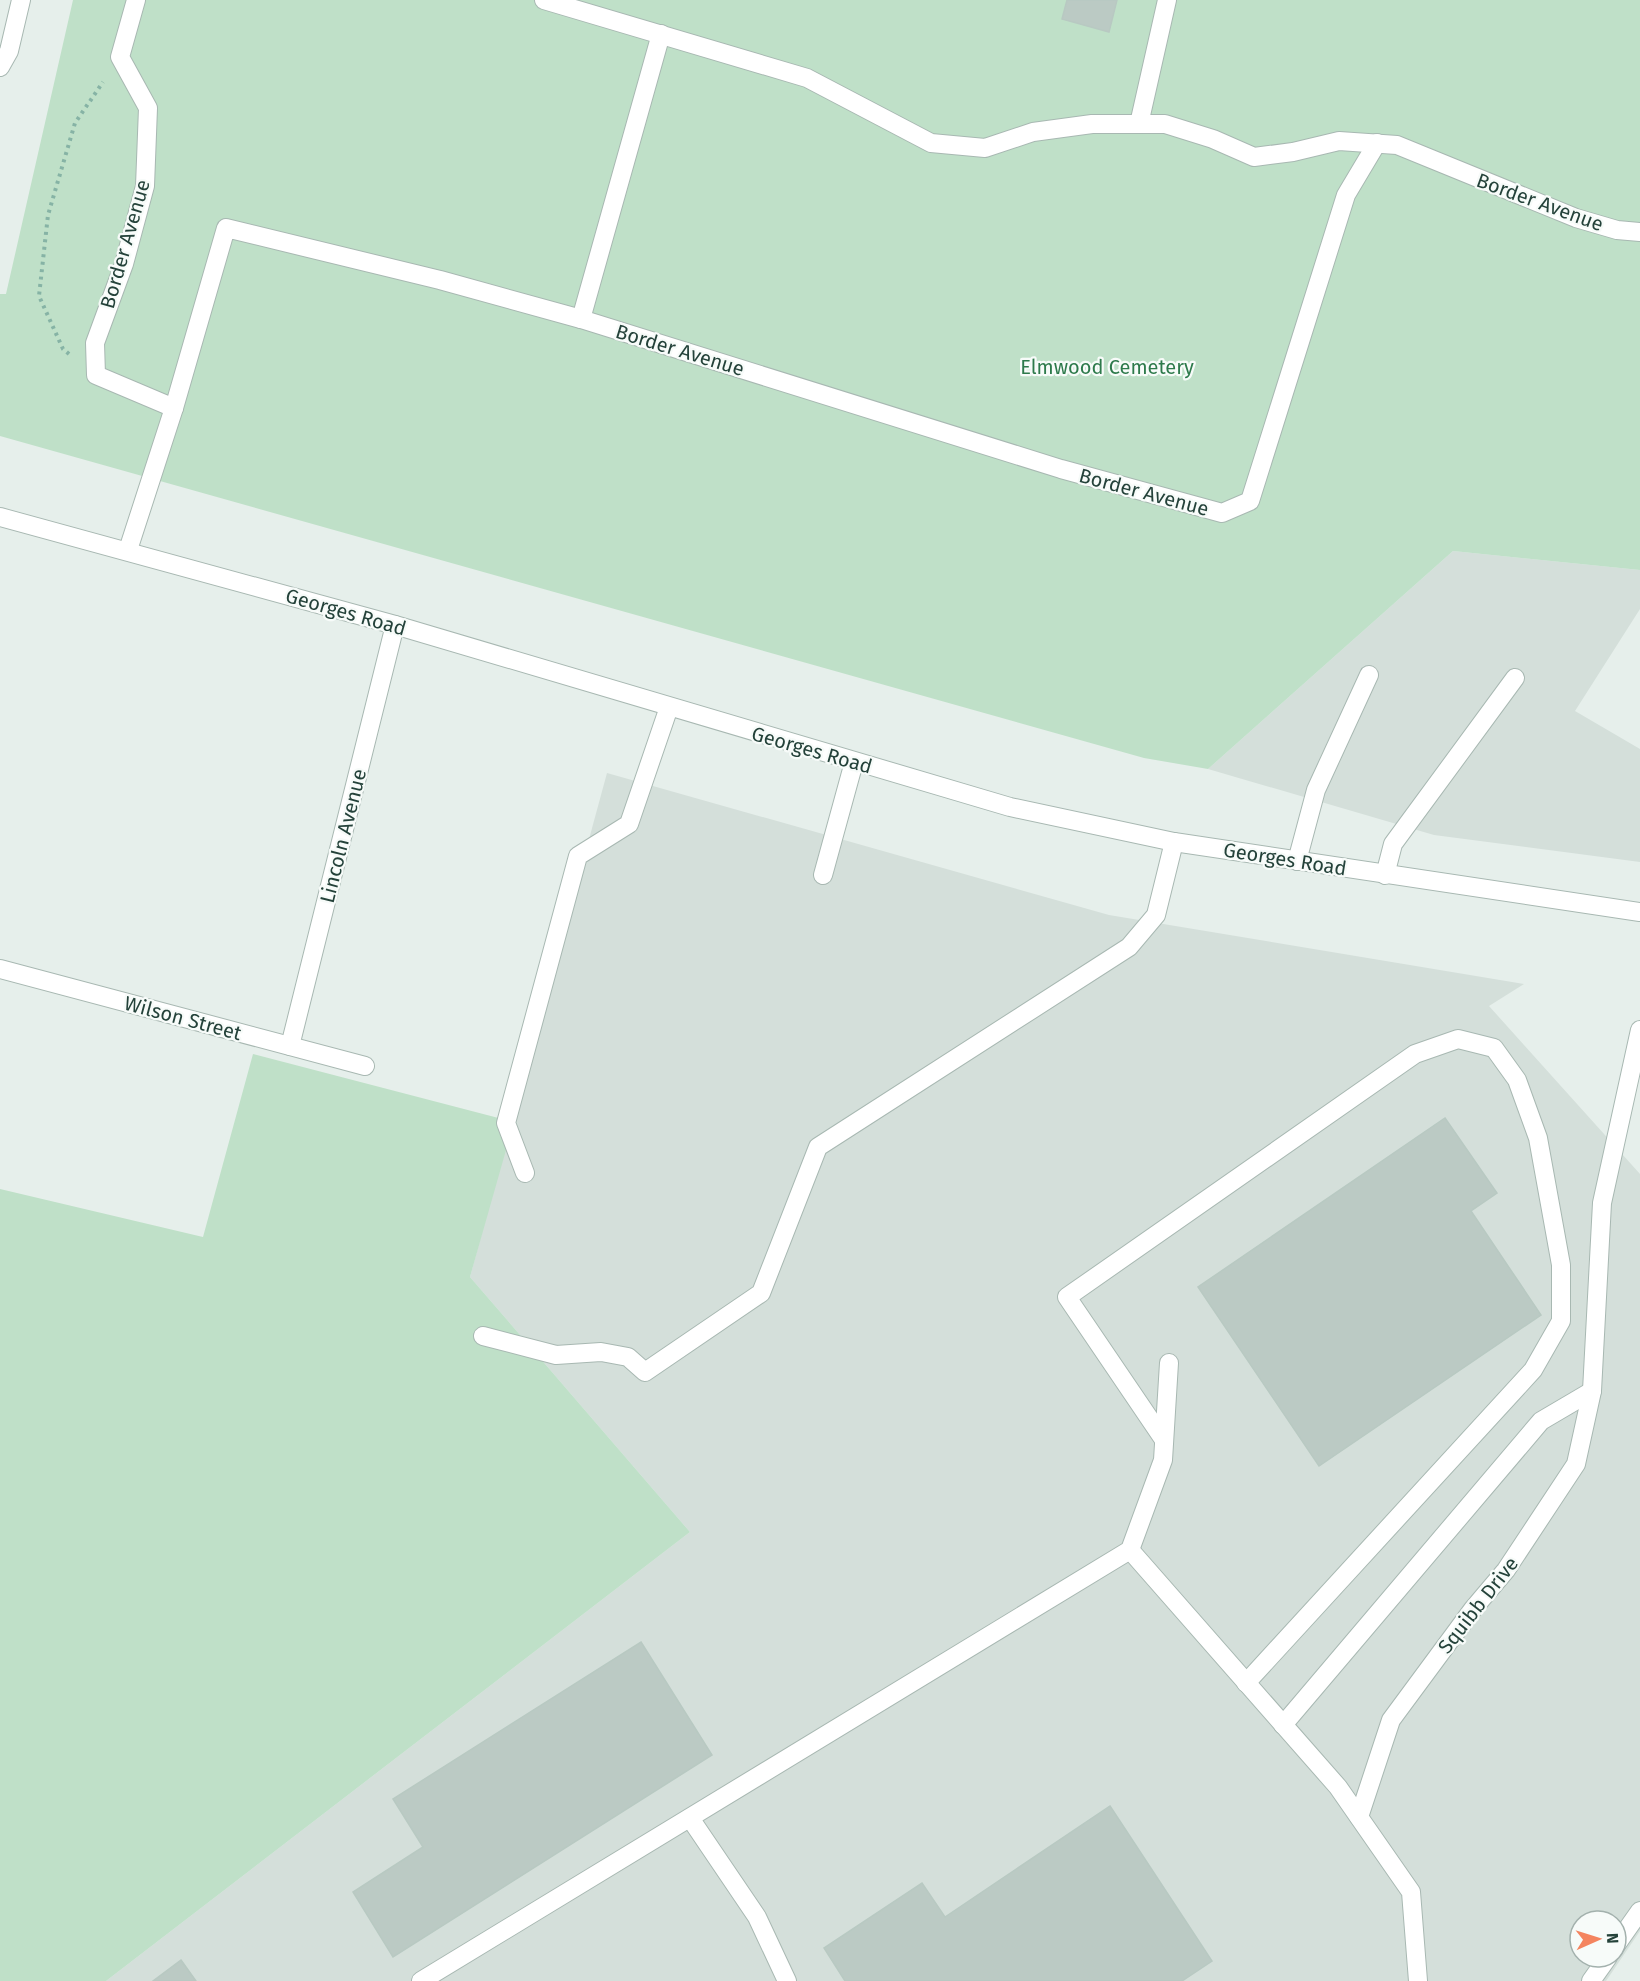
<svg xmlns="http://www.w3.org/2000/svg" width="1640" height="1981" viewBox="0 0 1640 1981" font-family="'Fira Sans',sans-serif">
<style>
.built{fill:#d4dfda;fill-rule:evenodd}
.green{fill:#bfe0c8}
.building{fill:#bbcac4;stroke:#b8c9c2;stroke-width:1.5}
.lines{fill:none;stroke-linecap:round;stroke-linejoin:round}
.minor-casing{stroke:#a8b8b2;stroke-width:20}
.path{stroke:#86b3a5;stroke-width:4;stroke-dasharray:3 4.5;stroke-linecap:butt}
.minor{stroke:#fff;stroke-width:18}
.labels{text-anchor:middle;stroke-width:4.5;stroke-linejoin:round;paint-order:stroke}
.street-label{font-size:20px;fill:#24423a;stroke:#f7fbf9}
.park-label{font-size:20px;fill:#2d7a4b;stroke:#f7fbf9}
</style>
<rect width="100%" height="100%" fill="#e6efeb"/>
<!-- built -->
<g class="built">
<path d="M 1453,551 L 1640,570 L 1640,609 L 1575,711 L 1640,749 L 1640,862 L 1434,835 L 1208,769 Z"/>
<path d="M 607,773 L 1109,915 L 1524,984 L 1489,1006 L 1640,1174 L 1640,1931 L 1606,1981 L 106,1981 L 690,1532 L 470,1277 ZM 1580,1921 L 1616,1921 L 1616,1957 L 1580,1957 Z"/>
</g>
<!-- green -->
<g class="green">
<path d="M 73,0 L 1640,0 L 1640,570 L 1453,551 L 1208,769 L 1144,758 L 0,436 L 0,294 L 6,294 Z"/>
<path d="M 253,1054 L 514,1122 L 470,1277 L 690,1532 L 106,1981 L 0,1981 L 0,1189 L 203,1237 Z"/>
</g>
<!-- building -->
<g class="building">
<path d="M 1067,0 L 1117,0 L 1109,32 L 1062,19 Z"/>
<path d="M 1445,1118 L 1497,1193 L 1471,1211 L 1541,1315 L 1319,1466 L 1198,1287 Z"/>
<path d="M 641,1642 L 712,1755 L 393,1957 L 353,1892 L 423,1847 L 393,1799 Z"/>
<path d="M 1110,1806 L 1212,1961 L 1182,1981 L 845,1981 L 824,1948 L 922,1883 L 945,1917 Z"/>
<path d="M 181,1960 L 196,1981 L 153,1981 Z"/>
</g>
<g class="lines">
<defs>
<g id="minor">
<path d="M 136,0 L 120,57 L 148,108 L 145,186 L 124,264 L 95,343 L 96,375 L 174,408"/>
<path d="M 544,0 L 807,78 L 931,143 L 985,148 L 1033,132 L 1092,124 L 1165,124 L 1213,139 L 1254,157 L 1293,152 L 1339,141 L 1397,145 L 1576,218 L 1617,230 L 1640,232"/>
<path d="M 0,67 L 9,51 L 21,0"/>
<path d="M 1139,124 L 1167,0"/>
<path d="M 581,319 L 661,34"/>
<path d="M 0,517 L 395,625 L 1010,807 L 1174,842 L 1640,912"/>
<path d="M 128,550 L 174,408 L 226,228 L 440,280 L 581,319 L 1061,469 L 1222,513 L 1250,501 L 1346,195 L 1377,143"/>
<path d="M 1297,861 L 1316,790 L 1369,675"/>
<path d="M 823,875 L 854,762"/>
<path d="M 1385,875 L 1393,844 L 1515,678"/>
<path d="M 0,969 L 365,1066"/>
<path d="M 290,1046 L 395,625"/>
<path d="M 525,1173 L 506,1123 L 578,856 L 629,824 L 669,707"/>
<path d="M 483,1336 L 556,1355 L 601,1352 L 628,1357 L 645,1372 L 761,1293 L 818,1147 L 1129,947 L 1156,915 L 1174,842"/>
<path d="M 1164,1440 L 1067,1297 L 1415,1054 L 1458,1039 L 1494,1048 L 1517,1080 L 1538,1138 L 1561,1265 L 1561,1321 L 1533,1370 L 1246,1683"/>
<path d="M 1130,1550 L 1338,1787 L 1411,1892 L 1418,1981"/>
<path d="M 1283,1725 L 1541,1421 L 1592,1391"/>
<path d="M 1359,1817 L 1391,1720 L 1473,1609 L 1506,1570 L 1576,1464 L 1592,1391 L 1602,1203 L 1640,1030"/>
<path d="M 690,1818 L 757,1917 L 787,1981"/>
<path d="M 1616,1945 L 1640,1911"/>
<path d="M 421,1981 L 1130,1550 L 1163,1460 L 1169,1363"/>
<path d="M 1591,1981 L 1608,1957"/>
</g>
</defs>
<!-- minor casing -->
<use href="#minor" class="minor-casing"/>
<!-- path -->
<path class="path" d="M 69,354 L 63,349 L 39,296 L 48,215 L 75,123 L 103,82"/>
<!-- minor -->
<use href="#minor" class="minor"/>
</g>
<g class="labels">
<!-- street labels -->
<g class="street-label">
<text transform="translate(1540 202) rotate(20)" y="7">Border Avenue</text>
<text transform="translate(125 244) rotate(-74)" y="7">Border Avenue</text>
<text transform="translate(680 350) rotate(17)" y="7">Border Avenue</text>
<text transform="translate(1144 492) rotate(15)" y="7">Border Avenue</text>
<text transform="translate(346 612) rotate(16)" y="7">Georges Road</text>
<text transform="translate(812 750) rotate(16)" y="7">Georges Road</text>
<text transform="translate(343 836) rotate(-76)" y="7">Lincoln Avenue</text>
<text transform="translate(1285 859) rotate(9)" y="7">Georges Road</text>
<text transform="translate(183 1018) rotate(15)" y="7">Wilson Street</text>
<text transform="translate(1478 1605) rotate(-52)" y="7">Squibb Drive</text>
</g>
<!-- park labels -->
<g class="park-label">
<text x="1107" y="374">Elmwood Cemetery</text>
</g>
</g>
<!-- north arrow -->
<g transform="translate(1598 1939) rotate(87)"><circle r="28" fill="#f7fbf9" stroke="#a3b1ad" stroke-width="1.5"/>
<path d="M0-4.5L10 22L0 15L-10 22Z" fill="#f4845f"/>
<text y="-9" font-size="16" font-weight="bold" text-anchor="middle" fill="#24423a">N</text>
</g>
</svg>
